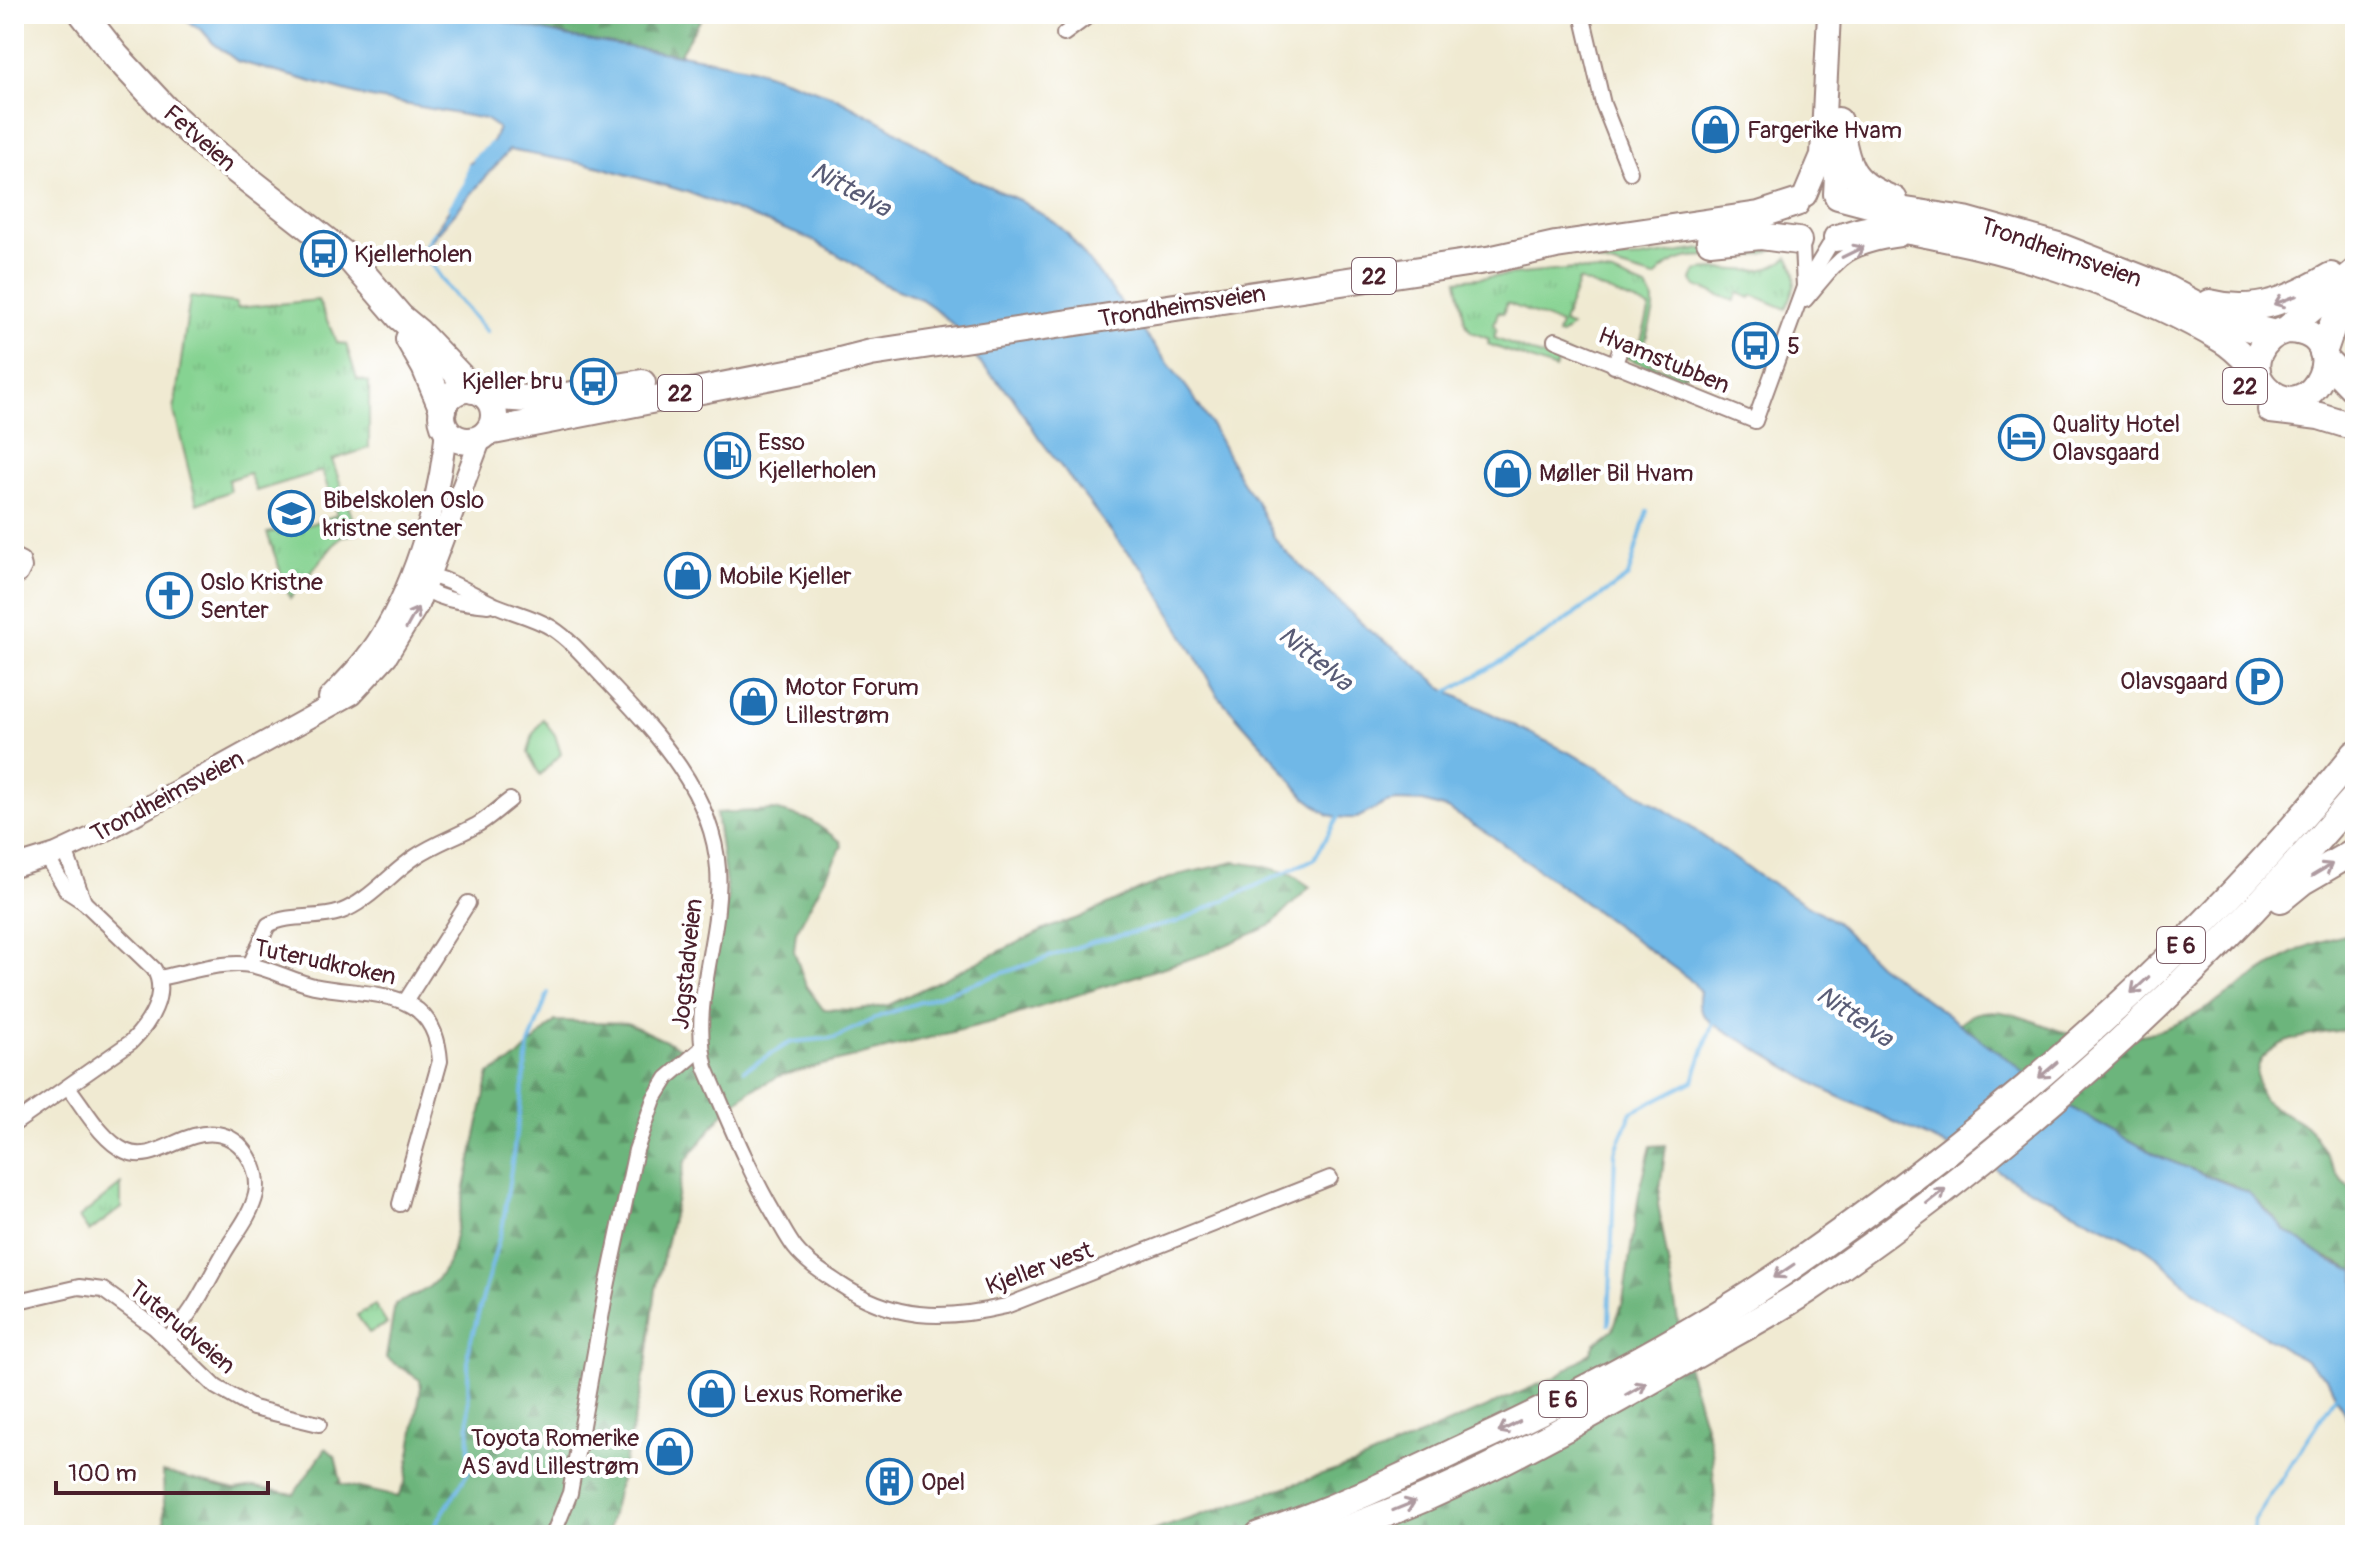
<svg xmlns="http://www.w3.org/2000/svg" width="2369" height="1549" viewBox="0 0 2369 1549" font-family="Pangolin,sans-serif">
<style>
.grass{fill:url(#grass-tufts);stroke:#68795e;stroke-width:2}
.forest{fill:url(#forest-firs);stroke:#5b6a54;stroke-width:2}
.pitch{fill:#86d392;stroke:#68795e;stroke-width:2}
.water{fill:#6fb8e7;stroke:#5c6c89;stroke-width:2}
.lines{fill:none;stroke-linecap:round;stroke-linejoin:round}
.stream{stroke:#6fb8e7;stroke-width:4}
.street-casing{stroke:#9d847e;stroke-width:18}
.secondary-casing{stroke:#9d847e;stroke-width:24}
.primary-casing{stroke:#9d847e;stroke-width:26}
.highway-casing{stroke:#9d847e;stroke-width:30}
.street{stroke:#fff;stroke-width:14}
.secondary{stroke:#fff;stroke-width:20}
.primary{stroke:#fff;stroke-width:22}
.highway{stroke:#fff;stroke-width:26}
.oneway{stroke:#ae9aa0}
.labels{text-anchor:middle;stroke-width:8;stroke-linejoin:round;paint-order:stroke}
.shield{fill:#fff;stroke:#80626b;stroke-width:2}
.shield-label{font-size:22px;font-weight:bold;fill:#4a1f2b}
.poi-label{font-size:24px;fill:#4a1f2b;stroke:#fff;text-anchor:start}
.street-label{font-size:24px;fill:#4a1f2b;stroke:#fff}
.water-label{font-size:26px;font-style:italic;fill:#595c76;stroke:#fff}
</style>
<defs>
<pattern id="grass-tufts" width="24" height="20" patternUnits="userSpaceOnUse" patternTransform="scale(2)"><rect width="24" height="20" fill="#86d392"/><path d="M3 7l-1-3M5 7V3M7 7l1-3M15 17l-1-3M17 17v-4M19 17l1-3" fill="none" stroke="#75b57e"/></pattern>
<pattern id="forest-firs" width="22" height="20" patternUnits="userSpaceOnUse" patternTransform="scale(2)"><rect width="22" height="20" fill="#6cb57c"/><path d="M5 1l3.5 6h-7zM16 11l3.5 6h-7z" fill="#5b9366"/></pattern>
</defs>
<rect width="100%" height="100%" fill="#fff"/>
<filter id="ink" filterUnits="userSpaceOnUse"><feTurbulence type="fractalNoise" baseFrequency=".0125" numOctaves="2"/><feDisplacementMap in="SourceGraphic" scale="16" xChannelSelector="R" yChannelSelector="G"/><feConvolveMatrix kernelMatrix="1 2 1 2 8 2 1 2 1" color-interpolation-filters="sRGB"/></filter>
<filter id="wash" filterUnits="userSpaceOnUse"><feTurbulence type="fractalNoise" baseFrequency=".006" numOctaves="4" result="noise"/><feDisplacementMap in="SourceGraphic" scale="32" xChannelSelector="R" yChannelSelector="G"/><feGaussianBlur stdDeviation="1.8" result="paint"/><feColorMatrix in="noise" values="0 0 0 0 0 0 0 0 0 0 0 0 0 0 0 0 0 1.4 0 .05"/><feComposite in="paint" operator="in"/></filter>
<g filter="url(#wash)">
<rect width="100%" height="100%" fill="#f0ead2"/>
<!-- grass -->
<g class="grass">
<path d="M 1722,246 L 1774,249 C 1736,272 1687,236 1655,278 L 1593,260 L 1641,258 Z"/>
<path d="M 1788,257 C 1801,275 1794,291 1786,309 L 1753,295 L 1751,298 L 1738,293 L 1734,301 L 1696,286 L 1692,280 L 1696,271 C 1730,263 1759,282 1788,257 Z"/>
<path d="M 1575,269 L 1613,274 L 1646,288 L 1654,300 L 1654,310 L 1643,350 C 1646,368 1670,370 1686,374 L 1678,378 L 1624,357 L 1626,352 L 1637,355 L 1650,308 L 1579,280 L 1563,323 L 1571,327 L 1561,335 L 1557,334 L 1560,324 L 1507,303 L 1503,313 L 1498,312 L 1494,325 L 1497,328 L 1494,338 L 1549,359 L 1553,349 L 1576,357 L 1568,362 L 1558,359 L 1555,369 L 1488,344 L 1489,339 L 1471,332 L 1465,322 L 1457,280 Z"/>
<path d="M 190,297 L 236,303 L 237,308 L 318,300 L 337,343 L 346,344 L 357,379 L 369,382 L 369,448 L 332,460 L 358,534 L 341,536 L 290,598 L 267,533 L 277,531 L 278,535 L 337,515 L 322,471 L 256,491 L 249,473 L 228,480 L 230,491 L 197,504 L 174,411 Z"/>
<path d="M 121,1184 L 121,1208 L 89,1232 L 79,1218 Z"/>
<path d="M 375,1305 L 387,1324 L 369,1333 L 357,1315 Z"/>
</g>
<!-- forest -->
<g class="forest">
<path d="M 470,14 L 704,14 L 679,55 L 580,39 Z"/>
<path d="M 775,810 L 810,820 L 840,841 L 842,846 L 796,932 L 794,951 L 806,986 L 823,1009 L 860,1010 L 889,1005 L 1048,928 L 1081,917 L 1141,889 L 1178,875 L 1235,862 L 1262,866 L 1291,874 L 1310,887 L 1270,926 L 1205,954 L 996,1021 L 779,1076 L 750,1091 L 726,1110 L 685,1162 L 656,1289 L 645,1373 L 607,1535 L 165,1535 L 163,1472 L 235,1490 L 255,1487 L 294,1494 L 326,1448 L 335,1456 L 341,1481 L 338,1483 L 398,1497 L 406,1480 L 421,1387 L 420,1380 L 386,1358 L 395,1304 C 425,1291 435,1288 450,1259 L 489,1074 L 515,1060 L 555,1021 L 627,1023 L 700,1057 L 714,948 L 728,900 L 716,813 Z"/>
<path d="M 2355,932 L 2355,1028 C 2326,1034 2259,1035 2257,1074 C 2257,1082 2258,1091 2263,1098 C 2274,1113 2295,1114 2308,1128 C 2328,1147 2331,1176 2355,1192 L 2355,1271 L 2314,1251 L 2286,1231 L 2261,1204 L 2233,1185 L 2160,1157 L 2046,1094 L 2017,1066 L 1958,1024 C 1963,1021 1969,1015 1974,1014 C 2006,1003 2043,1028 2074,1035 C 2092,1038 2112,1039 2129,1037 C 2193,1030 2238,983 2291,954 C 2311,943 2334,938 2355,932 Z"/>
<path d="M 1666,1145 L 1658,1204 L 1684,1355 L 1712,1449 L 1715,1504 L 1711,1535 L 1140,1535 L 1355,1464 L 1558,1376 L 1590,1353 L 1595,1343 L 1613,1329 L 1623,1301 L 1639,1194 L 1651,1146 Z"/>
</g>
<!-- pitch -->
<path class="pitch" d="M 543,719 L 555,735 L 561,754 L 540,775 L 528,753 L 533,734 Z"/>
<!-- water -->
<path class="water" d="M 175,14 L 470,14 L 580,39 L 678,55 L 681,54 L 752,68 L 833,96 L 887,125 L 972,179 L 1019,200 L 1054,222 L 1067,233 L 1188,389 L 1211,424 L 1242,482 L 1256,501 L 1274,537 L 1286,552 L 1372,633 L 1400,652 L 1448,692 L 1588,762 L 1678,818 L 1759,876 L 1836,922 L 1878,964 L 2017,1066 L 2046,1094 L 2160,1157 L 2248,1192 L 2286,1231 L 2332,1262 L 2355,1271 L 2355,1426 L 2348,1421 L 2327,1378 L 2303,1358 L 2285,1349 L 2190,1288 L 2159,1258 L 2142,1246 L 2012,1180 L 1993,1167 L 1829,1092 L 1711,1022 C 1700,1013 1697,1006 1700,992 L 1692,981 L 1492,836 L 1450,810 L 1423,802 L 1397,801 L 1386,803 L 1357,818 L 1344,818 L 1329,815 L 1305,797 L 1272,756 L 1218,696 L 1146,571 L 1123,547 L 1039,438 L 1011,395 L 977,360 L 960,331 L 934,308 L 921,299 L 883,284 L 852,263 L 810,239 L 687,192 L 597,166 L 509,150 L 422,251 L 466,183 L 469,164 L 491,145 L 498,128 L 485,119 L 366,97 L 237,61 L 213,43 L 202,30 Z"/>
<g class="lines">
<!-- stream -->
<g class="stream">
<path d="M 474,159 L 491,144"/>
<path d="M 450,208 L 466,183 L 469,166"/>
<path d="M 434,232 L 422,251 L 448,288 L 487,332"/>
<path d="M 1447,695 L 1448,692 L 1540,638 L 1628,577 L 1647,511"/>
<path d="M 744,1070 L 791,1042 L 835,1038 L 880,1016 L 1092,942 L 1177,922 L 1314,859 L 1338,817"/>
<path d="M 1609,1324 L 1615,1152 L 1632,1112 L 1693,1081 L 1714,1019"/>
<path d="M 429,1535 L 469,1471 L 468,1351 L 503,1224 L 529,1045 L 548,993"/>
<path d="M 2253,1535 L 2254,1521 L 2339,1391"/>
</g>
</g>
</g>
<g filter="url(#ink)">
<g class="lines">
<defs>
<g id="street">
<path d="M 1582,14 L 1603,104 L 1630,172"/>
<path d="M 1064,34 L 1091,14"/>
<path d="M 1802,245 L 1804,287"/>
<path d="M 1805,300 C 1840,259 1842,247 1900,239"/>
<path d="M 1555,340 L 1755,421 L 1804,287 L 1829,246"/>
<path d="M 1614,366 L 1621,347"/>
<path d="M 14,556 L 22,560 L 24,567 L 20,575 L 14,577"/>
<path d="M 422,574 C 449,578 471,594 495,605 C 514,613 534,617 552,628 C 572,641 588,661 605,679 C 655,732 713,792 718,869 C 723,936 689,1001 706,1068 C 728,1119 748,1170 776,1217 C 782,1227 788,1239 795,1248 C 806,1262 823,1273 838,1283 C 893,1320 942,1321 1006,1306 L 1330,1178"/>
<path d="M 418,583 C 436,601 464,602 488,605"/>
<path d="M 65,850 L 84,902"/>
<path d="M 250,965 L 268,925 C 290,913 317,920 340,912 C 368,902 390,874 415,857 C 434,844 455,837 475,826 C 487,820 498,809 510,800"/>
<path d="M 159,978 C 185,973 225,960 250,965 C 271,969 293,981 314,986 C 370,998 435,984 440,1061 L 400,1204"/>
<path d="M 405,1002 L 468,903"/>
<path d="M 68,1087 C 84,1107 101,1140 125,1151 C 155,1165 182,1129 217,1134 C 244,1138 261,1170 256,1194 C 251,1216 235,1234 224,1253 C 207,1282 192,1317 167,1339"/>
<path d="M 14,1124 L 131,1042 C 149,1024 169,994 154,969 L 84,902 L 67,891 L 47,857"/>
<path d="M 14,1302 L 79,1287 L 103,1290 L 154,1327 L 216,1387 L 253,1408 L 319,1424"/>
<path d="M 553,1535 L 570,1493 L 604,1301 L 636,1150 L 654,1099 L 667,1078 L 701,1049"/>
</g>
<g id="secondary">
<path d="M 329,698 C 348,678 367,659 381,636 C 417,579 441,494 446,428"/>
<path d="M 14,867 L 56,854 L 101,833 L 352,694 L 387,656 L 418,605 L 481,438"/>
</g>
<g id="primary">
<path d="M 1835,194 L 1838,140"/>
<path d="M 1805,195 L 1822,155 L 1829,14"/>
</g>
<g id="highway">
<path d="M 83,14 L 116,56 L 168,112 L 208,148 L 351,260 L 400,317 L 418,332 L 473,390"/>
<path d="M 1838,121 C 1848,166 1847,182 1894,200"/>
<path d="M 1838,196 L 1880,207 L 1965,220 L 2058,246 L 2161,286 L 2230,323 L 2275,334"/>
<path d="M 1837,238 C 1849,235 1860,230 1873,229 C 1896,227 1922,233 1945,238 C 2031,255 2147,293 2221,339 C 2235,347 2246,360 2257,371"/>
<path d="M 1710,241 L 1761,236 L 1798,241"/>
<path d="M 2210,303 C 2256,315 2292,299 2331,276"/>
<path d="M 2286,330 C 2360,330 2312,434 2266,388 C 2245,367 2261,336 2286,330 L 2355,272"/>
<path d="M 409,339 L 425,367 L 443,410"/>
<path d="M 2323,353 L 2335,318 L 2355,292"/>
<path d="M 2325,359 L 2355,390"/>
<circle cx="468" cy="415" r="26"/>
<path d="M 486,396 L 542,400 L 642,383"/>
<path d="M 2271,410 L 2319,416 L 2345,424 L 2355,422"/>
<path d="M 488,432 L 808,369 L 871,353 L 1493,259 L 1556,245 L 1759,215 L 1796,203"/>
<path d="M 2281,899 L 2303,881 L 2355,851"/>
<path d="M 1259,1535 C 1326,1513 1391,1482 1454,1452 C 1551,1408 1648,1358 1738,1302 C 1800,1263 1859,1219 1917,1175 C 2078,1052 2227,912 2355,754"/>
<path d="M 1331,1535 C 1363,1522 1395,1511 1427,1497 C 1516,1457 1602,1409 1687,1360 C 1728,1336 1770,1315 1809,1289 C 2012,1150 2195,983 2355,797"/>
</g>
</defs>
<!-- street casing -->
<use href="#street" class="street-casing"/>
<!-- secondary casing -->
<use href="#secondary" class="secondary-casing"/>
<!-- primary casing -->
<use href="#primary" class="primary-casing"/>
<!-- highway casing -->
<use href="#highway" class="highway-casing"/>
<!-- street -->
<use href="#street" class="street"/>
<!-- secondary -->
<use href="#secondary" class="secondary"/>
<!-- primary -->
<use href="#primary" class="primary"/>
<!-- highway -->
<use href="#highway" class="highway"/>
</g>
<!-- one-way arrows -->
<defs><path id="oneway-shaft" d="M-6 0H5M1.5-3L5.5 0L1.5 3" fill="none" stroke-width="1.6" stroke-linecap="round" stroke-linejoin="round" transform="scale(2)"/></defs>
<g class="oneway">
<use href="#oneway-shaft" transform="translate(1853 252) rotate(-26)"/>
<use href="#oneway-shaft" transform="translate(2285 300) rotate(159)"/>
<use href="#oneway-shaft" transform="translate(412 618) rotate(-61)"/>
<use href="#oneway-shaft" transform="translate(2322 870) rotate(-31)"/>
<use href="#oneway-shaft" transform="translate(2140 985) rotate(137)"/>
<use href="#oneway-shaft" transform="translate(2048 1070) rotate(139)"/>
<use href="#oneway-shaft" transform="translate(1936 1196) rotate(-38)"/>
<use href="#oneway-shaft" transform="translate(1784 1271) rotate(146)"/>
<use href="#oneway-shaft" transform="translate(1636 1389) rotate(-30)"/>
<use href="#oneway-shaft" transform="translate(1509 1427) rotate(153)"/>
<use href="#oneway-shaft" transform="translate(1404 1506) rotate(-22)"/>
</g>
</g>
<!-- icons -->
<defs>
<symbol id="shop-ring" viewBox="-11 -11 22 22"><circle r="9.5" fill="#fff" stroke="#1f6fb2" stroke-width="1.5"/><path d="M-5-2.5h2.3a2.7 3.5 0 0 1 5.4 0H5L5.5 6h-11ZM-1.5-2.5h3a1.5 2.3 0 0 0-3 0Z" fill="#1f6fb2"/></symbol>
<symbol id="bus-ring" viewBox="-11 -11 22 22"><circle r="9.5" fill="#fff" stroke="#1f6fb2" stroke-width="1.5"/><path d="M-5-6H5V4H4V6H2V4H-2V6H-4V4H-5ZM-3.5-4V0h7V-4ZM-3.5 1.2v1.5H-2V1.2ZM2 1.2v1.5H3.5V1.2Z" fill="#1f6fb2"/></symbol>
<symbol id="hotel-ring" viewBox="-11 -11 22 22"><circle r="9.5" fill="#fff" stroke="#1f6fb2" stroke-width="1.5"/><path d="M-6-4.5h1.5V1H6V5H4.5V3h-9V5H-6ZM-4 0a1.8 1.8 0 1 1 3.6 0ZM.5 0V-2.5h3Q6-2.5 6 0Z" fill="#1f6fb2"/></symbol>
<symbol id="fuel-ring" viewBox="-11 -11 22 22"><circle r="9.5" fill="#fff" stroke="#1f6fb2" stroke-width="1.5"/><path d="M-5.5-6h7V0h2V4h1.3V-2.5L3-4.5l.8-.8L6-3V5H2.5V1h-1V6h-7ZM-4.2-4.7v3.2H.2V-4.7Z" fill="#1f6fb2"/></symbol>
<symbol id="school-ring" viewBox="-11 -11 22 22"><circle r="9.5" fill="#fff" stroke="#1f6fb2" stroke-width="1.5"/><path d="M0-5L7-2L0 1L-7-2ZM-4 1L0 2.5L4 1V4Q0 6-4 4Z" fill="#1f6fb2"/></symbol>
<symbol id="church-ring" viewBox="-11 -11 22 22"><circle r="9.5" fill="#fff" stroke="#1f6fb2" stroke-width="1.5"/><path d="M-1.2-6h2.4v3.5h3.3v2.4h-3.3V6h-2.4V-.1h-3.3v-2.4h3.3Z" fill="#1f6fb2"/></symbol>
<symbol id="parking-ring" viewBox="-11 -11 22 22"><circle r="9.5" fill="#fff" stroke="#1f6fb2" stroke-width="1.5"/><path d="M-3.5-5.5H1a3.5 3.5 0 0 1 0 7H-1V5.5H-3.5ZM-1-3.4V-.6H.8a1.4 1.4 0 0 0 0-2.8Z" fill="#1f6fb2"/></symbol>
<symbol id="building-ring" viewBox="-11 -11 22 22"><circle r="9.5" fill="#fff" stroke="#1f6fb2" stroke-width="1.5"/><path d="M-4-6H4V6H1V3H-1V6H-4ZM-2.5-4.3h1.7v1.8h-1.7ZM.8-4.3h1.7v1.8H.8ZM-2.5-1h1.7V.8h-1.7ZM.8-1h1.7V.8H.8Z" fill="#1f6fb2"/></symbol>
</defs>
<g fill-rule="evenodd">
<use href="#shop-ring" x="1690" y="104" width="51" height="51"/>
<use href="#bus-ring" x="298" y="228" width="51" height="51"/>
<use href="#bus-ring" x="1730" y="320" width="51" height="51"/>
<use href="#bus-ring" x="568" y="356" width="51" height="51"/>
<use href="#hotel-ring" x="1996" y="412" width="51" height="51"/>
<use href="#fuel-ring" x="702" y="430" width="51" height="51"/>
<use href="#shop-ring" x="1482" y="448" width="51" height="51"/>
<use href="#school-ring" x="266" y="488" width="51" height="51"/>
<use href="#shop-ring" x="662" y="550" width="51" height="51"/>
<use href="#church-ring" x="144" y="570" width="51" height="51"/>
<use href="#parking-ring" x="2234" y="656" width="51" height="51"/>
<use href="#shop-ring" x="728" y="676" width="51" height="51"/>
<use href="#shop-ring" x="686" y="1368" width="51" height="51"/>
<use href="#shop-ring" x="644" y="1426" width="51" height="51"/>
<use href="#building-ring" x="864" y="1456" width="51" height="51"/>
</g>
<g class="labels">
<!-- shield labels -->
<g class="shield">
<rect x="1352" y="258" width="44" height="36" rx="6"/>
<rect x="2223" y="368" width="44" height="36" rx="6"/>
<rect x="658" y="375" width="44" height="36" rx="6"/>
<rect x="2157" y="927" width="48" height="36" rx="6"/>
<rect x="1539" y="1381" width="48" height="36" rx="6"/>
</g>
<g class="shield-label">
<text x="1374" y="284">22</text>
<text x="2245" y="394">22</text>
<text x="680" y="401">22</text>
<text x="2181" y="953">E 6</text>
<text x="1563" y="1407">E 6</text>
</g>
<!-- poi labels -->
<g class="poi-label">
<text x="1747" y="138">Fargerike Hvam</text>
<text x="354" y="262">Kjellerholen</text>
<text x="1787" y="354">5</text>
<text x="563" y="389" text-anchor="end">Kjeller bru</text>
<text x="2052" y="432">Quality Hotel<tspan x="2052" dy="28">Olavsgaard</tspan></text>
<text x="758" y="450">Esso<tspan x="758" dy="28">Kjellerholen</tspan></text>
<text x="1539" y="481">Møller Bil Hvam</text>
<text x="323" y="508">Bibelskolen Oslo<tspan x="323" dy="28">kristne senter</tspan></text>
<text x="719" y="584">Mobile Kjeller</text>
<text x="200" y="590">Oslo Kristne<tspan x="200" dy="28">Senter</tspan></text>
<text x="2228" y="689" text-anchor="end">Olavsgaard</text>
<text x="785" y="695">Motor Forum<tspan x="785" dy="28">Lillestrøm</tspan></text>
<text x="743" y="1402">Lexus Romerike</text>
<text x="639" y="1446" text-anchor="end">Toyota Romerike<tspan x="639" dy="28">AS avd Lillestrøm</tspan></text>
<text x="921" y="1490">Opel</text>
</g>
<!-- street labels -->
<g class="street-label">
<text transform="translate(200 138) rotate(41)" y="8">Fetveien</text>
<text transform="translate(2061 252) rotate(19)" y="8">Trondheimsveien</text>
<text transform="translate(1182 306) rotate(-9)" y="8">Trondheimsveien</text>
<text transform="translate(1664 360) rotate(22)" y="8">Hvamstubben</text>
<text transform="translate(167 796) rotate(-28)" y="8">Trondheimsveien</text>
<text transform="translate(325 962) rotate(12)" y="8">Tuterudkroken</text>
<text transform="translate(687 964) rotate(-84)" y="8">Jogstadveien</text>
<text transform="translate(1039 1268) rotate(-20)" y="8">Kjeller vest</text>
<text transform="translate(182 1327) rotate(40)" y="8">Tuterudveien</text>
</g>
<!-- water labels -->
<g class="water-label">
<text transform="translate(851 189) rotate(29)" y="9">Nittelva</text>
<text transform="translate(1316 658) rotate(39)" y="9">Nittelva</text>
<text transform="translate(1855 1016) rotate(35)" y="9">Nittelva</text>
</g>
</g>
<!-- margin -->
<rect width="2369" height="1549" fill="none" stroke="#fff" stroke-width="48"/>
<!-- scale -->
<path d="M56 1481v12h212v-12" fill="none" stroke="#4a1f2b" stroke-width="4"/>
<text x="68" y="1481" font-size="24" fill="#4a1f2b" stroke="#ffffff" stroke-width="6" paint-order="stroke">100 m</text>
</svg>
